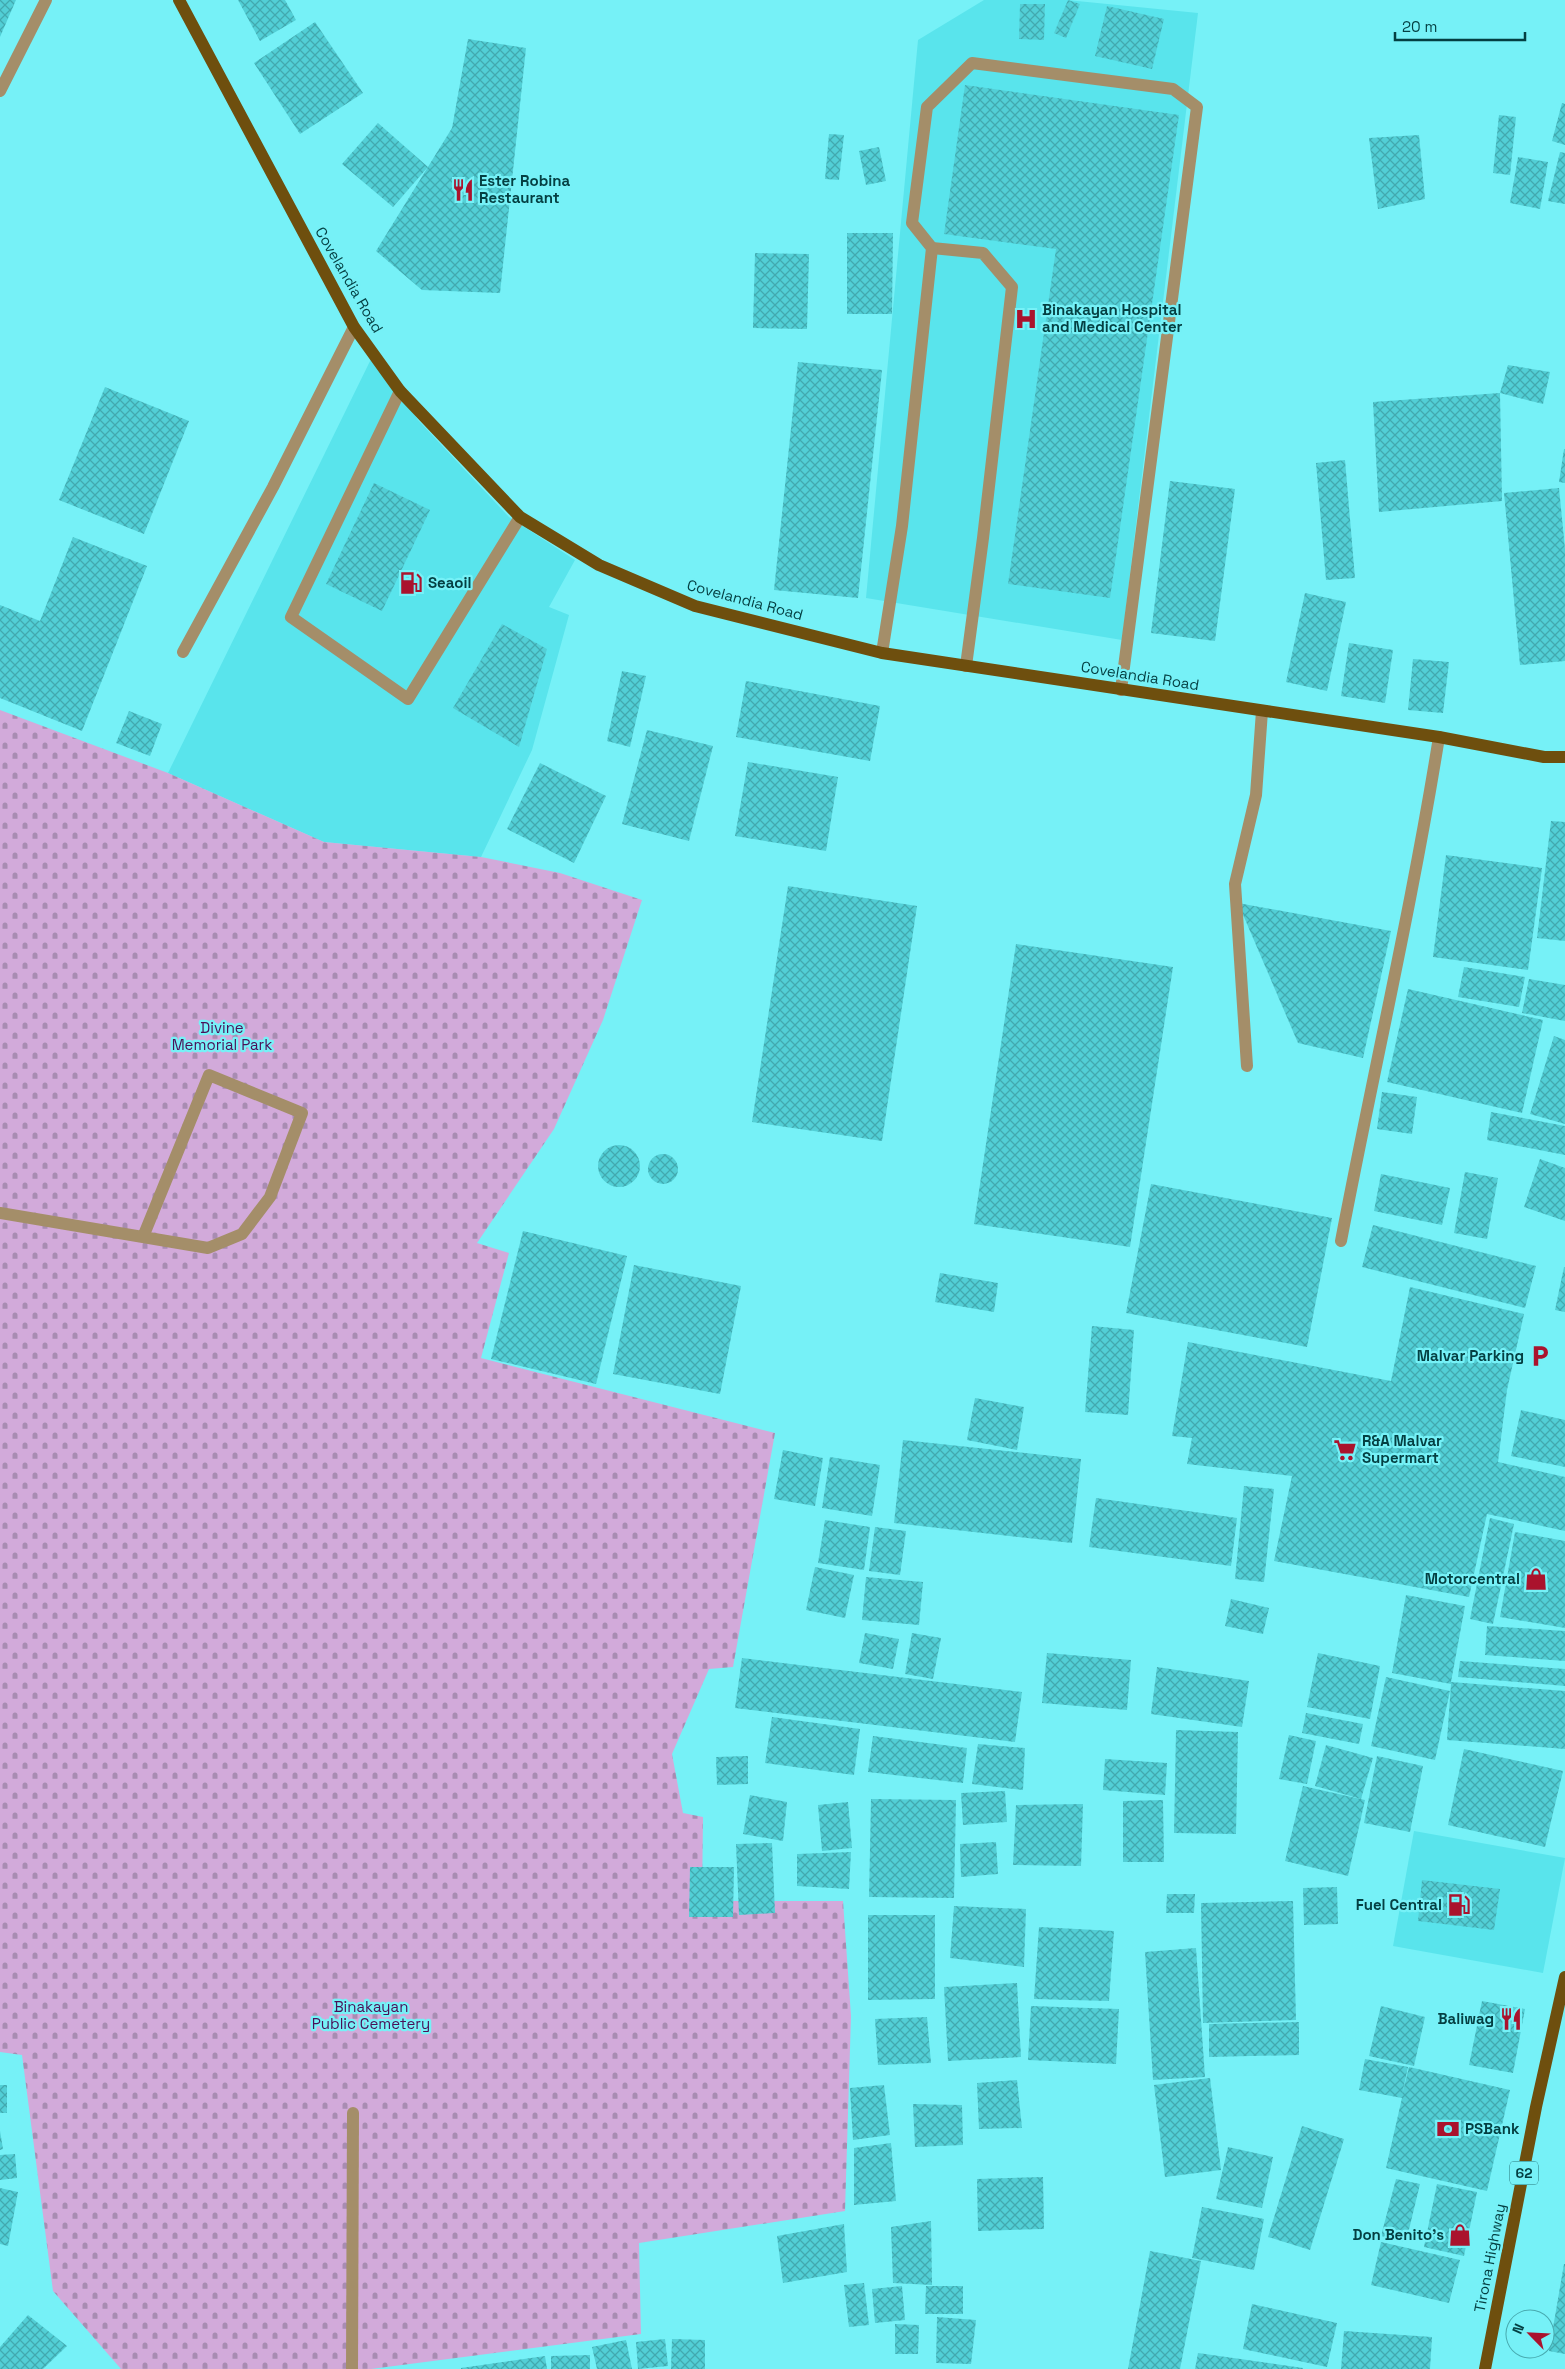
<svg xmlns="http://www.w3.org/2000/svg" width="1565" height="2369" viewBox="0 0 1565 2369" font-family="'Space Grotesk',sans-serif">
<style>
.built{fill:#59e4ec}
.cemetery{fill:url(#cemetery-stones)}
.building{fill:url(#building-cross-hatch)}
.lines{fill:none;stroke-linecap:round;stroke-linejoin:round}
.minor{stroke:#a48e69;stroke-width:12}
.major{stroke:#6e4f0e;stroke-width:12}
.labels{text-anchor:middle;stroke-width:4.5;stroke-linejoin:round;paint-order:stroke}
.shield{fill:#76f1f7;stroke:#267478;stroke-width:1}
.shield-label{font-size:14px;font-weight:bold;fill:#043f42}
.poi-label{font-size:15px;font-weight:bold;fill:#043f42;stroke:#76f1f7;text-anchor:start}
.street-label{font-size:15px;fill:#043f42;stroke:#76f1f7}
.park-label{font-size:15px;fill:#4b1056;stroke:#76f1f7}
</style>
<defs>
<pattern id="cemetery-stones" width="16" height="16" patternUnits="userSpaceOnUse" patternTransform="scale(1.25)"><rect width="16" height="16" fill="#d2aada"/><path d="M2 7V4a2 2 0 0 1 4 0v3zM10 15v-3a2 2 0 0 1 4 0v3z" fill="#a88cb2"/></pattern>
<pattern id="building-cross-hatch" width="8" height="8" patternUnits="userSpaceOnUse" patternTransform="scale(1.25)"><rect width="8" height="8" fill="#52cfd6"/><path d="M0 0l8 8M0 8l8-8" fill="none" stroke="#42a9af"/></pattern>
</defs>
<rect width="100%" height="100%" fill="#76f1f7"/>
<!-- built -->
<g class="built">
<path d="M 984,0 L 1067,0 L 1198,13 L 1122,640 L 866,598 L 918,40 Z"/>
<path d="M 373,355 L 418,420 L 509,517 L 575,560 L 549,607 L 569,615 L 532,750 L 481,857 L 324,842 L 168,773 Z"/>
<path d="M 1414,1831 L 1565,1858 L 1543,1973 L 1393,1946 Z"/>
</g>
<!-- cemetery -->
<path class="cemetery" d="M 0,710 L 168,773 L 324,842 L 481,857 L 560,873 L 642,900 L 603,1020 L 554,1129 L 477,1243 L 509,1253 L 481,1358 L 775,1433 L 733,1667 L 709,1669 L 672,1754 L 683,1813 L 703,1817 L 702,1901 L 843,1901 L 851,2016 L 845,2211 L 639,2243 L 641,2334 L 371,2369 L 121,2369 L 53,2291 L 22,2055 L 0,2052 Z"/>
<!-- building -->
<g class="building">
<path d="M 0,0 L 16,0 L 0,37 Z"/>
<path d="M 238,0 L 285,0 L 296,20 L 260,41 Z"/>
<path d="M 1068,0 L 1080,4 L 1066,38 L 1054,33 Z"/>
<path d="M 1020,4 L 1045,4 L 1044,40 L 1019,39 Z"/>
<path d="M 1107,6 L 1164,19 L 1152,69 L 1095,56 Z"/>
<path d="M 315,22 L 363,93 L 300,134 L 254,63 Z"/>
<path d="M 468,39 L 526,48 L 500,293 L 422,290 L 376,251 L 452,128 Z"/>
<path d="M 965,85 L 1179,115 L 1110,598 L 1008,584 L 1056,249 L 944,234 Z"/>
<path d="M 1562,103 L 1565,104 L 1565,145 L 1552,141 Z"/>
<path d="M 1499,115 L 1516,117 L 1510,175 L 1493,173 Z"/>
<path d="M 378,123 L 428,167 L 393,207 L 342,164 Z"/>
<path d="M 829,134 L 844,135 L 839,180 L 825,179 Z"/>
<path d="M 1419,135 L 1425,199 L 1378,209 L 1369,138 Z"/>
<path d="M 879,147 L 886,181 L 866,185 L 859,151 Z"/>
<path d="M 1560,152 L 1565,153 L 1565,204 L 1548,201 Z"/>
<path d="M 1518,157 L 1548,162 L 1540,209 L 1510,203 Z"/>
<path d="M 847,233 L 893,233 L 892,314 L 847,314 Z"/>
<path d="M 755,253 L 809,254 L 807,329 L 753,328 Z"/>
<path d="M 798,362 L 882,370 L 858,598 L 774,590 Z"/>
<path d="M 1508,365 L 1550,372 L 1543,404 L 1500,393 Z"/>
<path d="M 105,387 L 189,421 L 144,534 L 59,500 Z"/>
<path d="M 1500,393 L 1502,501 L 1379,512 L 1373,402 Z"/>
<path d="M 1564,449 L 1565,449 L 1565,483 L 1559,482 Z"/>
<path d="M 1345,460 L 1355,578 L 1326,580 L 1316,463 Z"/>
<path d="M 1170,481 L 1235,489 L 1215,641 L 1151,633 Z"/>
<path d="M 374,483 L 430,510 L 382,611 L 326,584 Z"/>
<path d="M 1559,488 L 1565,549 L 1565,661 L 1520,665 L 1504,493 Z"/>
<path d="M 73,537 L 147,566 L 82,731 L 0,698 L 0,605 L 40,621 Z"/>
<path d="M 1305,593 L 1346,602 L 1327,691 L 1286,682 Z"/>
<path d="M 502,624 L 547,649 L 519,747 L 453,708 Z"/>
<path d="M 1349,643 L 1393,650 L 1385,703 L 1341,696 Z"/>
<path d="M 1413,659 L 1449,662 L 1443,713 L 1408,710 Z"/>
<path d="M 622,671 L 646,676 L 630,747 L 607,741 Z"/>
<path d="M 746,681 L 880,706 L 870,761 L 736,737 Z"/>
<path d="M 129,711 L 162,724 L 150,756 L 116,743 Z"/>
<path d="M 647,730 L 713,746 L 689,841 L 622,824 Z"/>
<path d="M 748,762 L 838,777 L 826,851 L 735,836 Z"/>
<path d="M 540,763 L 606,796 L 574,863 L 507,829 Z"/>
<path d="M 1551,821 L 1565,822 L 1565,941 L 1537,938 Z"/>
<path d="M 1446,855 L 1542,868 L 1528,970 L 1433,957 Z"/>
<path d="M 788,886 L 917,906 L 882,1141 L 752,1122 Z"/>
<path d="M 1238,903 L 1391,931 L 1363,1058 L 1298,1043 Z"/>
<path d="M 1016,944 L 1173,967 L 1130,1247 L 974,1224 Z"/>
<path d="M 1464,967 L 1525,977 L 1519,1007 L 1458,997 Z"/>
<path d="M 1529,979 L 1565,985 L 1565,1021 L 1522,1013 Z"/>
<path d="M 1408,989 L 1543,1020 L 1522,1113 L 1387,1082 Z"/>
<path d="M 1554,1036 L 1565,1040 L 1565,1124 L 1530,1114 Z"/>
<path d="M 1382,1092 L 1417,1097 L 1412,1134 L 1377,1129 Z"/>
<path d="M 1491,1112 L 1565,1126 L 1565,1155 L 1487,1140 Z"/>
<circle cx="619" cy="1166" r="21"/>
<circle cx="663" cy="1169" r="15"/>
<path d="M 1540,1159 L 1565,1168 L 1565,1221 L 1524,1207 Z"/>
<path d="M 1465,1172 L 1498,1178 L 1487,1239 L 1454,1233 Z"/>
<path d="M 1381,1174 L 1450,1188 L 1442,1225 L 1374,1211 Z"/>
<path d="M 1151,1184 L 1332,1218 L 1307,1347 L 1126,1313 Z"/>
<path d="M 1373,1225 L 1536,1266 L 1525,1308 L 1362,1267 Z"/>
<path d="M 523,1231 L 627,1256 L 596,1384 L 491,1359 Z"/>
<path d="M 634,1265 L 741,1286 L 720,1394 L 613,1374 Z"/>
<path d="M 1564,1267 L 1565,1267 L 1565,1312 L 1555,1310 Z"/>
<path d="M 940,1273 L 998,1283 L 994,1312 L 935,1302 Z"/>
<path d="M 1410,1287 L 1524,1314 L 1507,1390 L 1498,1462 L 1565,1477 L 1565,1531 L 1487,1514 L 1469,1597 L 1274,1561 L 1292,1476 L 1187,1464 L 1192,1438 L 1172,1436 L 1188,1342 L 1391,1381 Z"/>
<path d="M 1092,1326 L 1134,1330 L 1128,1415 L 1085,1412 Z"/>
<path d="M 975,1398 L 1024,1407 L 1017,1450 L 967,1440 Z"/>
<path d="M 1521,1410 L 1565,1420 L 1565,1467 L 1511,1456 Z"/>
<path d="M 903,1440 L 1081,1459 L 1072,1543 L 894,1523 Z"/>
<path d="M 783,1450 L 823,1458 L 815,1506 L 774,1499 Z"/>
<path d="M 830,1457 L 880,1465 L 872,1516 L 822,1508 Z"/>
<path d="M 1244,1486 L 1274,1489 L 1264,1582 L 1235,1579 Z"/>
<path d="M 1096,1498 L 1237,1518 L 1231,1566 L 1089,1547 Z"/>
<path d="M 1490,1518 L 1514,1524 L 1493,1624 L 1470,1619 Z"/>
<path d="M 825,1520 L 870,1527 L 864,1570 L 818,1563 Z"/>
<path d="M 875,1527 L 906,1531 L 900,1575 L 869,1571 Z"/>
<path d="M 1515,1532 L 1565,1541 L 1565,1628 L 1500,1617 Z"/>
<path d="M 815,1567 L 854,1575 L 845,1618 L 806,1610 Z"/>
<path d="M 866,1577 L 923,1582 L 919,1625 L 862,1620 Z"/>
<path d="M 1406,1595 L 1465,1606 L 1451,1682 L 1565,1691 L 1565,1749 L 1447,1740 L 1451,1684 L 1392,1673 Z"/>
<path d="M 1231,1599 L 1269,1608 L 1263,1634 L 1225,1626 Z"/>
<path d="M 1487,1626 L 1565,1631 L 1565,1661 L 1485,1655 Z"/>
<path d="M 865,1633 L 899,1639 L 893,1669 L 859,1663 Z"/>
<path d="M 912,1633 L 941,1638 L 933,1679 L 905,1674 Z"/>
<path d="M 1047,1653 L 1131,1660 L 1127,1710 L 1042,1703 Z"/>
<path d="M 1318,1653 L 1380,1666 L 1370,1719 L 1307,1707 Z"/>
<path d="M 742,1658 L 1022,1692 L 1015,1742 L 735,1708 Z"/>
<path d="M 1460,1661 L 1565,1669 L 1565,1686 L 1458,1677 Z"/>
<path d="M 1157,1667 L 1249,1681 L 1242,1727 L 1151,1714 Z"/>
<path d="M 1386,1677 L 1450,1691 L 1435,1760 L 1371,1746 Z"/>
<path d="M 1306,1713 L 1363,1724 L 1359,1744 L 1302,1733 Z"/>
<path d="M 772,1717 L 860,1729 L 854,1775 L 765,1763 Z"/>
<path d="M 1176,1730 L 1238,1732 L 1236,1834 L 1174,1833 Z"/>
<path d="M 1289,1735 L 1316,1741 L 1307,1784 L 1279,1779 Z"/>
<path d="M 873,1736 L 967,1748 L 963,1783 L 868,1772 Z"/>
<path d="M 978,1744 L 1025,1748 L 1023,1790 L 972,1784 Z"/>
<path d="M 1326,1745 L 1373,1758 L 1361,1799 L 1315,1786 Z"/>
<path d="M 1464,1749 L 1563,1771 L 1545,1847 L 1448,1825 Z"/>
<path d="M 748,1756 L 748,1784 L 717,1785 L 716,1757 Z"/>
<path d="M 1377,1756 L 1423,1766 L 1410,1832 L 1364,1823 Z"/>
<path d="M 1105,1759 L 1167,1763 L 1165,1795 L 1103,1790 Z"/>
<path d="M 1303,1786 L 1365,1800 L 1348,1876 L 1285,1861 Z"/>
<path d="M 1005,1791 L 1007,1822 L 963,1825 L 961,1793 Z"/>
<path d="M 750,1795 L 787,1802 L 783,1841 L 743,1834 Z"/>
<path d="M 871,1799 L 956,1800 L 954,1898 L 869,1897 Z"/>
<path d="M 1163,1800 L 1164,1862 L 1123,1862 L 1123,1801 Z"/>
<path d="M 848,1802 L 852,1848 L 822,1851 L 818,1805 Z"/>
<path d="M 1083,1804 L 1081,1866 L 1013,1865 L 1016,1805 Z"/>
<path d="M 996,1842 L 998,1874 L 961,1877 L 960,1844 Z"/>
<path d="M 772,1843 L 775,1913 L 739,1915 L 736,1844 Z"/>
<path d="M 851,1852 L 849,1889 L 797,1886 L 797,1854 Z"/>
<path d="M 690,1867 L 734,1867 L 733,1917 L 689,1917 Z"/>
<path d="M 1422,1880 L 1500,1889 L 1494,1930 L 1418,1921 Z"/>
<path d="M 1337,1887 L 1338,1924 L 1304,1925 L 1303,1888 Z"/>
<path d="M 1167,1894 L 1195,1894 L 1194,1913 L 1166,1913 Z"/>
<path d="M 1293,1901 L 1296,2020 L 1203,2023 L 1201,1903 Z"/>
<path d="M 954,1906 L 1026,1909 L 1024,1967 L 950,1958 Z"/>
<path d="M 868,1915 L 935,1915 L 935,1999 L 868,2000 Z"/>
<path d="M 1039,1927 L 1114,1931 L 1109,2001 L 1034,1999 Z"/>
<path d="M 1196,1948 L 1205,2077 L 1153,2080 L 1145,1952 Z"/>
<path d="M 1017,1983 L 1021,2057 L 948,2061 L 944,1987 Z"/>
<path d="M 1482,2001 L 1525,2009 L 1513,2073 L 1469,2065 Z"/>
<path d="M 1031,2006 L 1119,2009 L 1116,2064 L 1028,2060 Z"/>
<path d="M 1381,2006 L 1425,2017 L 1414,2066 L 1369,2056 Z"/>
<path d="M 927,2017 L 931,2063 L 878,2065 L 875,2019 Z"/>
<path d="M 1299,2022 L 1299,2055 L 1209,2057 L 1209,2024 Z"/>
<path d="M 1365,2059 L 1408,2067 L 1402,2095 L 1409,2067 L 1510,2090 L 1487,2191 L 1386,2168 L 1402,2098 L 1359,2090 Z"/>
<path d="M 1210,2078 L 1221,2170 L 1165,2177 L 1154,2085 Z"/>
<path d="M 1017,2080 L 1022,2128 L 979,2129 L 977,2083 Z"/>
<rect x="0" y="2085" width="7" height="28"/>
<path d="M 884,2085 L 890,2135 L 853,2140 L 850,2088 Z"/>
<path d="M 913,2104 L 962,2105 L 963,2145 L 915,2147 Z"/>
<path d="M 1302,2126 L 1344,2139 L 1310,2250 L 1268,2237 Z"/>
<path d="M 0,2131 L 3,2149 L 0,2150 Z"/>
<path d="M 891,2143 L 896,2201 L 854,2205 L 854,2148 Z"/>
<path d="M 1228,2147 L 1273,2157 L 1262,2208 L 1216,2199 Z"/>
<path d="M 15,2154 L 17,2178 L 0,2180 L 0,2155 Z"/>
<path d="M 1043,2177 L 1044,2229 L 978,2231 L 977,2179 Z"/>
<path d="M 1396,2179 L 1420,2184 L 1406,2242 L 1381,2236 Z"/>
<path d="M 1437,2184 L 1477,2192 L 1464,2256 L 1424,2247 Z"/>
<path d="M 0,2188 L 18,2192 L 8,2246 L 0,2244 Z"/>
<path d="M 1202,2207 L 1264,2219 L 1254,2270 L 1192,2258 Z"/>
<path d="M 931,2221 L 932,2285 L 893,2283 L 891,2227 Z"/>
<path d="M 844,2224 L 847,2272 L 783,2283 L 777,2236 Z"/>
<path d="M 1381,2242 L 1460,2260 L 1449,2303 L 1371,2285 Z"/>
<path d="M 1150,2251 L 1201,2261 L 1180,2369 L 1128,2369 Z"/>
<path d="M 1564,2264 L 1565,2264 L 1565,2354 L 1549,2351 Z"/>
<path d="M 864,2283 L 869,2325 L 849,2327 L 844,2285 Z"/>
<path d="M 902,2286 L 905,2320 L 875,2323 L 872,2289 Z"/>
<path d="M 926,2286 L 963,2286 L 963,2314 L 925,2314 Z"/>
<path d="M 1252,2304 L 1337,2323 L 1327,2367 L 1243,2349 Z"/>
<path d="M 28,2315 L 67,2346 L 43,2369 L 0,2369 L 0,2347 Z"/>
<path d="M 937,2317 L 976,2320 L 971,2364 L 936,2363 Z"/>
<path d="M 895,2324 L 919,2325 L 918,2354 L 895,2354 Z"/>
<path d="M 1344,2331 L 1432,2337 L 1430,2369 L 1341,2369 Z"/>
<path d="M 665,2339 L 668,2366 L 638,2369 L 636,2342 Z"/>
<path d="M 672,2339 L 705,2340 L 705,2369 L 671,2369 Z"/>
<path d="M 626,2340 L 632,2369 L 597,2369 L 592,2347 Z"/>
<path d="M 1198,2353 L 1303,2368 L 1303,2369 L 1195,2369 Z"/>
<path d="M 590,2355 L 590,2369 L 551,2369 L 551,2356 Z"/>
<path d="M 545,2356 L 547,2369 L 461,2369 L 461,2368 Z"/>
</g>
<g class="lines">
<!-- minor -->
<g class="minor">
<path d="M 0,91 L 46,0"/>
<path d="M 932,248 L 983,253 L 1012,287 L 983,538 L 966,666"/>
<path d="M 400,391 L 291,617 L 408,699 L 520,517"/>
<path d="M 183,652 L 273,487 L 354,327"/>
<path d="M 882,653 L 902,526 L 932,248 L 912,223 L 927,107 L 972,63 L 1173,89 L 1197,107 L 1121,690"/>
<path d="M 1247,1066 L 1235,884 L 1256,795 L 1262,711"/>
<path d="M 0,1213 L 208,1248 L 242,1234 L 270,1197 L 302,1113 L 209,1075 L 143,1237"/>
<path d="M 1341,1241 C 1373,1073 1412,906 1439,737"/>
<path d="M 352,2369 L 353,2113"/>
</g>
<!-- major -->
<g class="major">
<path d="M 179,0 L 354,327 L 400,391 L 520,517 L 599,565 L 695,606 L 882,653 L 1439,737 L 1544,757 L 1565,757"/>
<path d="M 1485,2369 L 1536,2107 L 1565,1977"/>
</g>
</g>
<!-- icons -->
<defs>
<symbol id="restaurant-bare" viewBox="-9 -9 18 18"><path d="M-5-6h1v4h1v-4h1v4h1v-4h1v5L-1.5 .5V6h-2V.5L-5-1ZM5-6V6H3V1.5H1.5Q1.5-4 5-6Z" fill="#aa132d" stroke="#76f1f7" stroke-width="2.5" paint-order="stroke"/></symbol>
<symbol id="hospital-bare" viewBox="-9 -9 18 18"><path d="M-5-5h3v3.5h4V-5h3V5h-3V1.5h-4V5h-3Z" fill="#aa132d" stroke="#76f1f7" stroke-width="2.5" paint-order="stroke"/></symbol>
<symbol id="fuel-bare" viewBox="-9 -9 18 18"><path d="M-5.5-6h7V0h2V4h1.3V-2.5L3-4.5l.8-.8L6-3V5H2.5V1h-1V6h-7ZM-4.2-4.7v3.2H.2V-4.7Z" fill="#aa132d" stroke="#76f1f7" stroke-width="2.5" paint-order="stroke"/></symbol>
<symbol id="parking-bare" viewBox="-9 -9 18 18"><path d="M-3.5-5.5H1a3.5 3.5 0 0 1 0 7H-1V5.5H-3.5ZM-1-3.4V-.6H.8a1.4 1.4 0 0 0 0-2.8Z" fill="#aa132d" stroke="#76f1f7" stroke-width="2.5" paint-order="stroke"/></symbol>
<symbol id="supermarket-bare" viewBox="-9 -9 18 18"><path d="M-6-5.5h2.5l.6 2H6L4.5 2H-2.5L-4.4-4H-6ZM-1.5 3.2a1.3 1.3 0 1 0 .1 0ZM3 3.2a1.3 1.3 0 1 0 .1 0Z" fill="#aa132d" stroke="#76f1f7" stroke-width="2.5" paint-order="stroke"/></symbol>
<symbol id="shop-bare" viewBox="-9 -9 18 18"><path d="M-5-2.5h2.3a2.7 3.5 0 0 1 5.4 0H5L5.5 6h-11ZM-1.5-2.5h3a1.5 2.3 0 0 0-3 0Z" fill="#aa132d" stroke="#76f1f7" stroke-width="2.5" paint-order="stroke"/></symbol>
<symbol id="bank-bare" viewBox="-9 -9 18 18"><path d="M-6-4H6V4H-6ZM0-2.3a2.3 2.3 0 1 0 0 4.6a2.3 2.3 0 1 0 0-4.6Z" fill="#aa132d" stroke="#76f1f7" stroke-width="2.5" paint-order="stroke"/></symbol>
</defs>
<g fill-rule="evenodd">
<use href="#restaurant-bare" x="447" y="174" width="32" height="32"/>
<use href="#hospital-bare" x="1010" y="303" width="32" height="32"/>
<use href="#fuel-bare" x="395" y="567" width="32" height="32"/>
<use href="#parking-bare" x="1524" y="1340" width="32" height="32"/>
<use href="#supermarket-bare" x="1329" y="1434" width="32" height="32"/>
<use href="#shop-bare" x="1520" y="1563" width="32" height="32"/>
<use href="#fuel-bare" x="1443" y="1889" width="32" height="32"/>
<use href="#restaurant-bare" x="1495" y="2003" width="32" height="32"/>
<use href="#bank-bare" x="1432" y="2113" width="32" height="32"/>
<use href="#shop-bare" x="1444" y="2219" width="32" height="32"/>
</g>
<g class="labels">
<!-- shield labels -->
<rect class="shield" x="1510" y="2161.5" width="28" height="23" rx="4"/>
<g class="shield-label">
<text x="1524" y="2178">62</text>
</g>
<!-- poi labels -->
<g class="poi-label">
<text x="479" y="186">Ester Robina<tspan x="479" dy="17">Restaurant</tspan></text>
<text x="1042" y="315">Binakayan Hospital<tspan x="1042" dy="17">and Medical Center</tspan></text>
<text x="428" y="588">Seaoil</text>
<text x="1524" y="1361" text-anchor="end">Malvar Parking</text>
<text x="1362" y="1446">R&amp;A Malvar<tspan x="1362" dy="17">Supermart</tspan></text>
<text x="1520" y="1584" text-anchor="end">Motorcentral</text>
<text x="1442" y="1910" text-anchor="end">Fuel Central</text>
<text x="1494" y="2024" text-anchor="end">Baliwag</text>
<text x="1465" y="2134">PSBank</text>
<text x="1444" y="2240" text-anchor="end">Don Benito's</text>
</g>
<!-- street labels -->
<g class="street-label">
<text transform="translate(349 280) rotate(60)" y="5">Covelandia Road</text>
<text transform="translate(745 600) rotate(15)" y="5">Covelandia Road</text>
<text transform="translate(1140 676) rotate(9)" y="5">Covelandia Road</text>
<text transform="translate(1490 2258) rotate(-79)" y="5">Tirona Highway</text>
</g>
<!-- park labels -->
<g class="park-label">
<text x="222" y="1033">Divine<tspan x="222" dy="17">Memorial Park</tspan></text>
<text x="371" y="2012">Binakayan<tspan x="371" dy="17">Public Cemetery</tspan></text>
</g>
</g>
<!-- north arrow -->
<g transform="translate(1530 2334) rotate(294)"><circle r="24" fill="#76f1f7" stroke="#48aaaf"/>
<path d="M0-4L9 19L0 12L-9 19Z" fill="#aa132d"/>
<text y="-8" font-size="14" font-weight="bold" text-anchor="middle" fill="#043f42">N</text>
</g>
<!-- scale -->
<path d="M1395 32v8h130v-8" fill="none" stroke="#043f42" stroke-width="2.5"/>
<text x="1402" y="32" font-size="15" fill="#043f42" stroke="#76f1f7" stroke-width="4" paint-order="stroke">20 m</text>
</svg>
